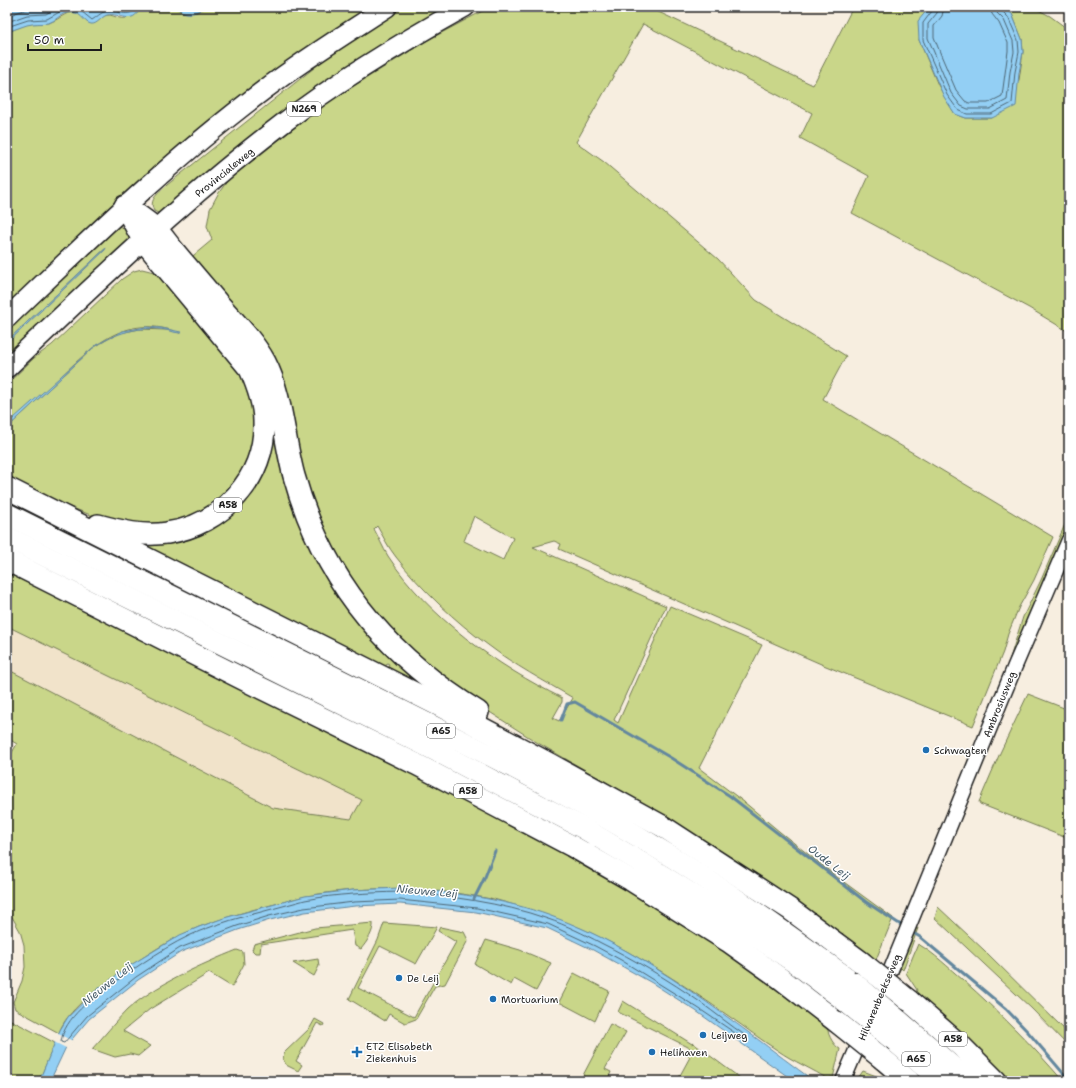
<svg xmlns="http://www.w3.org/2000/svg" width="1076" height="1088" viewBox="0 0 1076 1088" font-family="'Shantell Sans',sans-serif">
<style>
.built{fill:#f1e3ca}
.green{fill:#c9d689;stroke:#727952;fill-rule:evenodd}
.water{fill:#93cff4;stroke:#63879e}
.pier{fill:#f7eee0}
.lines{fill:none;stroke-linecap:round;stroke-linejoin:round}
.shore{stroke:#4c6472;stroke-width:1}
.stream{stroke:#63879e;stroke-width:3}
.tertiary-casing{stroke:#1c1c1c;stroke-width:17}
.trunk-casing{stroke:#1c1c1c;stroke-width:22}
.motorway-casing{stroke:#1c1c1c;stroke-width:24}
.tertiary{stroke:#fff;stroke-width:14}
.trunk{stroke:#fff;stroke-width:19}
.motorway{stroke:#fff;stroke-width:21}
.motorway-bridge-casing{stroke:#1c1c1c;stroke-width:24;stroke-linecap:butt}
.motorway-bridge{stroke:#fff;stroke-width:21}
.poi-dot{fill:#1f6fb2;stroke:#fff;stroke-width:1.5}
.labels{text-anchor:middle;stroke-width:3;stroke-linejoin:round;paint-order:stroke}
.shield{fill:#fff;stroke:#606060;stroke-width:1}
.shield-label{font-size:9px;font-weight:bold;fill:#1c1c1c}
.street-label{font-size:10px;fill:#1c1c1c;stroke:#fff}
.poi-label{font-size:10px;fill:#1c1c1c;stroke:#fff;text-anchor:start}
.water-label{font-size:11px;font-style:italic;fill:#465b68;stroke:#fff}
</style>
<rect width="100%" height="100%" fill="#f7eee0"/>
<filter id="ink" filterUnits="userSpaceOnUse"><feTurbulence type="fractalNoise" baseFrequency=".025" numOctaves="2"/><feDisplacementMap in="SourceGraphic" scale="8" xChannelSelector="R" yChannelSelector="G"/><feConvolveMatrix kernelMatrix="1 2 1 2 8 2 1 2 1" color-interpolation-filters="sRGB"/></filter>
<g filter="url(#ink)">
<!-- built -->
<path class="built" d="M 7,626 L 363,800 L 351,819 L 273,808 L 7,669 Z"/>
<!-- green -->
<g class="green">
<path d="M 141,7 L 175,7 L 182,12 L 197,12 L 205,7 L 372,7 L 7,305 L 7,32 C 14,30 21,26 28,24 C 34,23 41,24 47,23 C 62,21 71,1 86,21 L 99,20 C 110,9 114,20 126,18 C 131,17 139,12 141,7 Z"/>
<path d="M 399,7 L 452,7 L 162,211 L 158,213 L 154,211 C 148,199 159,193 167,185 L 359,32 Z"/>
<path d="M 490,7 L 648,7 L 813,85 L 853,7 L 933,7 L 928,9 L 919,40 L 938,85 L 955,114 L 966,118 L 992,118 L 1019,80 L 1023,52 L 1022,39 L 1012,14 L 1004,7 L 1033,7 L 1050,16 L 1069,30 L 1069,332 L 1029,308 L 852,213 L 869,176 L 800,138 L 812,113 L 643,24 L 576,142 L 604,162 L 718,259 L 756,300 L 846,356 L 823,399 L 1053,537 L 1034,580 L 1019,607 L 1008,634 L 1003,652 L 973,726 L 821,664 L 559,549 L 561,544 L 554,541 L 533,547 L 666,606 L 614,720 L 618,723 L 670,606 L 762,645 L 699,768 L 744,802 L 780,832 L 837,877 L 893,918 L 875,962 L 820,919 L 727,855 L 651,808 L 538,743 L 488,711 L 423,665 L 348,580 L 188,260 L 212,240 L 207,226 L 210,209 L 218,194 L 228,180 L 293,129 L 331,100 L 428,40 ZM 474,516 L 513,538 L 503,560 L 464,541 ZM 377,526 C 383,536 388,547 396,557 C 419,587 457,623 488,645 C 514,665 544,681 573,698 L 559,721 L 553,718 L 562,702 L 562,698 C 497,666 428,617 388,556 C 383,548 379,538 374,529 Z"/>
<path d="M 115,226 C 125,226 130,232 129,241 L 7,360 L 7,343 L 106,248 L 7,341 L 7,325 Z"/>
<path d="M 142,269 L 154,272 L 163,276 L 250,379 L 257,444 L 229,497 L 168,528 L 101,519 L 52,500 L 7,478 L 7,469 L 10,470 L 11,468 L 7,466 L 7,428 L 93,348 L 108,339 L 120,333 L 140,329 L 166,330 L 180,333 C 124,312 92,347 55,382 C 39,397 23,411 7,425 L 7,384 L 34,358 L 52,345 L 122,279 L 134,271 Z"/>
<path d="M 246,345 L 318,547 L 454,701 L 387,669 L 389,664 L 387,663 L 385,668 L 120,535 L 168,538 L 261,466 Z"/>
<path d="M 1069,515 L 1069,528 L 1010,658 L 1023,617 L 1041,580 Z"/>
<path d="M 7,573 C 173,653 339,734 502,820 C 576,860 649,901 719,947 C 756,973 795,998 828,1030 C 828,1035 834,1046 840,1049 L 833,1078 L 831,1077 L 829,1080 C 813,1069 794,1062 777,1050 C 761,1040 746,1028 730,1017 C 687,987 640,956 593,934 C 560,918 525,908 490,898 L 491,899 C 430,887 368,885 307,896 C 292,899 277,904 263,907 C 241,913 220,919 199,927 C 171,938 140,959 116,976 C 97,989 66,1011 59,1033 L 15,1009 L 13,1002 L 22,981 L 25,967 L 24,945 L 20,931 L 7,908 L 7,761 L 17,744 L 7,738 L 7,669 L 273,808 L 351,819 L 362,800 L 7,626 Z"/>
<path d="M 1028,694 L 1069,710 L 1069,839 L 980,804 L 979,802 L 1000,753 Z"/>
<path d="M 938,907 L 984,950 L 1069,1034 L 1069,1047 L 1032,1009 L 935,918 Z"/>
<path d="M 373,923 C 374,931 367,942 361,949 L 355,946 L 352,930 L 261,944 L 260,953 L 255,953 L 252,950 L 254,944 L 315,928 Z"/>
<path d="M 384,923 L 437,927 L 416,964 L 380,946 L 358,988 L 414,1017 L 456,942 L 438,931 L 440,927 L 464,932 L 468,940 L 445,984 L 435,986 L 416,1019 L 405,1023 L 389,1014 L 385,1021 L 349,999 L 378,940 Z"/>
<path d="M 918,928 L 903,970 L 901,968 L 896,977 L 892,975 L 910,932 Z"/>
<path d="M 486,940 L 520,950 L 551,963 L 536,991 L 514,979 L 511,985 L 475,964 Z"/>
<path d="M 918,944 C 934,953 949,968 963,980 C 999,1012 1032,1045 1063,1081 L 1010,1081 L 990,1061 L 915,994 L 917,990 L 906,973 Z"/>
<path d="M 237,950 L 243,952 L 244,964 L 232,987 L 209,973 L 150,1009 L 123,1031 L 150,1046 L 138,1056 L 130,1054 L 115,1057 L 92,1049 C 104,1036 115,1022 127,1010 C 155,985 202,964 237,950 Z"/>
<path d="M 318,959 L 319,966 L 314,976 L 293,963 Z"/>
<path d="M 574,973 L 609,991 L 595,1021 L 559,1002 Z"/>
<path d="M 623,1001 L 692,1044 L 693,1043 L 744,1081 L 677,1081 L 690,1057 L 686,1055 L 690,1048 L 618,1012 Z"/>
<path d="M 7,1018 L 55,1043 L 39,1081 L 7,1081 Z"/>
<path d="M 315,1019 L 324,1024 L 323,1026 L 317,1023 L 296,1061 L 302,1065 L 298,1071 L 286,1065 L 283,1059 L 284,1053 L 310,1028 Z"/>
<path d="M 610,1024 L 626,1032 L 605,1069 L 611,1072 L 608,1079 L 611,1081 L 580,1081 Z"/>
<path d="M 863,1071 L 879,1077 L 882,1076 L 890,1081 L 856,1081 Z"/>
</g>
<!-- water -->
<g class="water">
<path d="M 7,7 L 141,7 C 132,27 120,12 107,15 C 101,17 97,25 91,24 C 82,22 82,10 67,13 C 60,14 56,21 48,23 C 42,24 34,23 27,25 C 20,27 14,30 7,32 Z"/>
<path d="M 175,7 L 205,7 C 192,15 188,16 175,7 Z"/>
<path d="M 933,7 L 1004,7 L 1012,14 L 1022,39 L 1023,52 L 1019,73 L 1016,106 L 992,118 L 966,118 L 955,114 L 944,97 L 919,40 L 918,21 L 928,9 Z"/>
<path d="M 106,248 L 105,250 L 7,343 L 7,341 Z"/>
<path d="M 146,327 L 161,328 L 181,332 L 181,333 C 176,333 171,331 166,330 C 140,325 114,333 93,348 L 7,428 L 7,425 L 14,418 L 96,345 L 123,331 Z"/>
<path d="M 399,888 C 451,892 502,898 551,916 C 646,950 733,1022 814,1081 L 794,1081 L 696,1011 L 652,983 L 593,950 L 547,928 L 476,912 L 400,904 L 355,906 L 305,912 L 270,920 L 238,930 L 181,952 L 138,980 L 89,1019 L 67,1045 L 50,1081 L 39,1081 L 60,1030 L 68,1017 L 94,992 L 129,966 L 180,935 L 199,927 L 224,918 L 305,896 L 353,890 Z"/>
</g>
<!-- pier -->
<path class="pier" d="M 56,1033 L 73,1041 L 68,1049 L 54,1042 Z"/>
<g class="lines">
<!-- shore -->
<g class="shore">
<path d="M 933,7 L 932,11 L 923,23 L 923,40 L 947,95 L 958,110 L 967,114 L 991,114 L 1012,103 L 1015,72 L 1019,52 L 1018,40 L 1008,17 L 1002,11 L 1001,7"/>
<path d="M 938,7 L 937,13 L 928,24 L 928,38 L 936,57 L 951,93 L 961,106 L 968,109 L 990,109 L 1007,100 L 1010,72 L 1014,52 L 1013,41 L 1004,20 L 997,13 L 996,7"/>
<path d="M 944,7 L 942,16 L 934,26 L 934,37 L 941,55 L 956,90 L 965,101 L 969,103 L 988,103 L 1002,96 L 1008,51 L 1008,43 L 999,23 L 992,14 L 990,7"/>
<path d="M 7,16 L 24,10 L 47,7"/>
<path d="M 7,22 L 27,15 L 46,14 L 58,7"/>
<path d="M 7,27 L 28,20 L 47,19 L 63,10 L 71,9 L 81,11 L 92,20 C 97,17 100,13 106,11 C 117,9 129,20 137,7"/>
<path d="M 399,892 C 450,896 500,902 548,919 C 566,925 584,934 601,943 C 635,960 669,980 700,1002 C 715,1013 730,1025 746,1036 L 747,1039 L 744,1039 L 698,1008 L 621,960 L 595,946 L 548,924 L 477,908 L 400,900 L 354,902 L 304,908 L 269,916 L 237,926 L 180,948 L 136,977 L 87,1016 L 64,1043 L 61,1042 C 64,1018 93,997 112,984 C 138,966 170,943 200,931 C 220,923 241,917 261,912 C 276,908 290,904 305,900 C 336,894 368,893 399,892 Z"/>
</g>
<!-- stream -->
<g class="stream">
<path d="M 561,720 L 567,704 L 575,702 L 671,758 L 730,796 L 866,902 L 904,927"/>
<path d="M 474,899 L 485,877 L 495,851"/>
<path d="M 910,931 L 920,937 L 1006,1009 L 1028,1032 L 1069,1080"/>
</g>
<defs>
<g id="tertiary">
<path d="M 883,989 L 1015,666 L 1069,540"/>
<path d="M 843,1081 L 863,1034"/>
</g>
<g id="trunk">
<path d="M 7,318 C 90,239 172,159 264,90 C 303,60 345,34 387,7"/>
<path d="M 7,368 C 96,283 184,199 282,124 C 339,80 402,42 465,7"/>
</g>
<g id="motorway">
<path d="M 125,206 C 135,213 146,220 156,229 C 162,235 168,244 174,251 C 188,268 203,285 217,302 C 234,321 253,340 265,362 C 282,394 284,440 294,476 C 323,580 387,656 478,712"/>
<path d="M 7,488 L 442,707 L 548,763 L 662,826 L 791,910 L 861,962"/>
<path d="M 7,514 C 132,576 257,638 382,701 C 472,746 563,791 649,843 C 719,885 787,934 854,983"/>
<path d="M 98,525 C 120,531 144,537 167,533 C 222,525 266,478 264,421 C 264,403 257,385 250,369 L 143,240 L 127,210"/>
<path d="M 7,537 L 425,745 L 583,828 L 642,863 L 728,917 L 794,962 L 845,1001"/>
<path d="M 7,560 L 255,685 L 416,764 L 572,846 L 631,880 L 728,941 L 780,978 L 837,1022"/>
<path d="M 908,1000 L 962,1047 L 996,1081"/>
<path d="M 898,1020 L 969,1081"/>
<path d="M 891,1038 L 941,1081"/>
<path d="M 883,1059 L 909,1081"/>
</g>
</defs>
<!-- tertiary casing -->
<use href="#tertiary" class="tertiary-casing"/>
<!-- trunk casing -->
<use href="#trunk" class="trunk-casing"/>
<!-- motorway casing -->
<use href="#motorway" class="motorway-casing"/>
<!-- tertiary -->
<use href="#tertiary" class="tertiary"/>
<!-- trunk -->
<use href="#trunk" class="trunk"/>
<!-- motorway -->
<use href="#motorway" class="motorway"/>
<defs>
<g id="motorway-bridge">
<path d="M 861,962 L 908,1000"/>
<path d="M 854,983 L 898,1020"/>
<path d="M 845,1001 L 891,1038"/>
<path d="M 837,1022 L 883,1059"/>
</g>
</defs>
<!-- motorway-bridge casing -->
<use href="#motorway-bridge" class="motorway-bridge-casing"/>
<!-- motorway-bridge -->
<use href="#motorway-bridge" class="motorway-bridge"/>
</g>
</g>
<!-- markers -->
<g class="poi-dot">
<circle cx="926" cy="750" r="4"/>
<circle cx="399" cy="978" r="4"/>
<circle cx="493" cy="999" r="4"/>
<circle cx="703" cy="1035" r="4"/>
<path d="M355 1046h4v4h4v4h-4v4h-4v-4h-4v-4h4z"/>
<circle cx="652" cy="1052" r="4"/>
</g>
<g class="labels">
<!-- shield labels -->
<g class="shield">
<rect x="287" y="102" width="34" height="14" rx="3"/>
<rect x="214" y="498" width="28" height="14" rx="3"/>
<rect x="427" y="724" width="28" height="14" rx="3"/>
<rect x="454" y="784" width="28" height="14" rx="3"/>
<rect x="939" y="1032" width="28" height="14" rx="3"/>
<rect x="902" y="1052" width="28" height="14" rx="3"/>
</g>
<g class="shield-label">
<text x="304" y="112">N269</text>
<text x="228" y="508">A58</text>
<text x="441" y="734">A65</text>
<text x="468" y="794">A58</text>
<text x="953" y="1042">A58</text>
<text x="916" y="1062">A65</text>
</g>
<!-- street labels -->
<g class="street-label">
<text transform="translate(224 172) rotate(-39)" y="4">Provincialeweg</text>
<text transform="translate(999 704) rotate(-68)" y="4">Ambrosiusweg</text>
<text transform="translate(879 997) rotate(-67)" y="4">Hilvarenbeekseweg</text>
</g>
<!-- poi labels -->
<g class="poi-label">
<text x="934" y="754">Schwagten</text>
<text x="407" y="982">De Leij</text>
<text x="501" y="1003">Mortuarium</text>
<text x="711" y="1039">Leijweg</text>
<text x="366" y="1050">ETZ Elisabeth<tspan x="366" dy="12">Ziekenhuis</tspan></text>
<text x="660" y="1056">Helihaven</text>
</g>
<!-- water labels -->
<g class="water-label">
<text transform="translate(829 862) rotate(38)" y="4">Oude Leij</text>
<text transform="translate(427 891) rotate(5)" y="4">Nieuwe Leij</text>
<text transform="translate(107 984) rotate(-39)" y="4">Nieuwe Leij</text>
</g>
</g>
<!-- margin -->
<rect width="1076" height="1088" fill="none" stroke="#fff" stroke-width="24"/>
<rect x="12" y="12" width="1052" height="1064" fill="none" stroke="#1c1c1c" stroke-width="1.5" filter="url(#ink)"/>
<!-- scale -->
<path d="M28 44v6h73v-6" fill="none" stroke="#1c1c1c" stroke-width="2"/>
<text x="34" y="44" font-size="12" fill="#1c1c1c" stroke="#ffffff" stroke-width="3" paint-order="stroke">50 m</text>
</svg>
